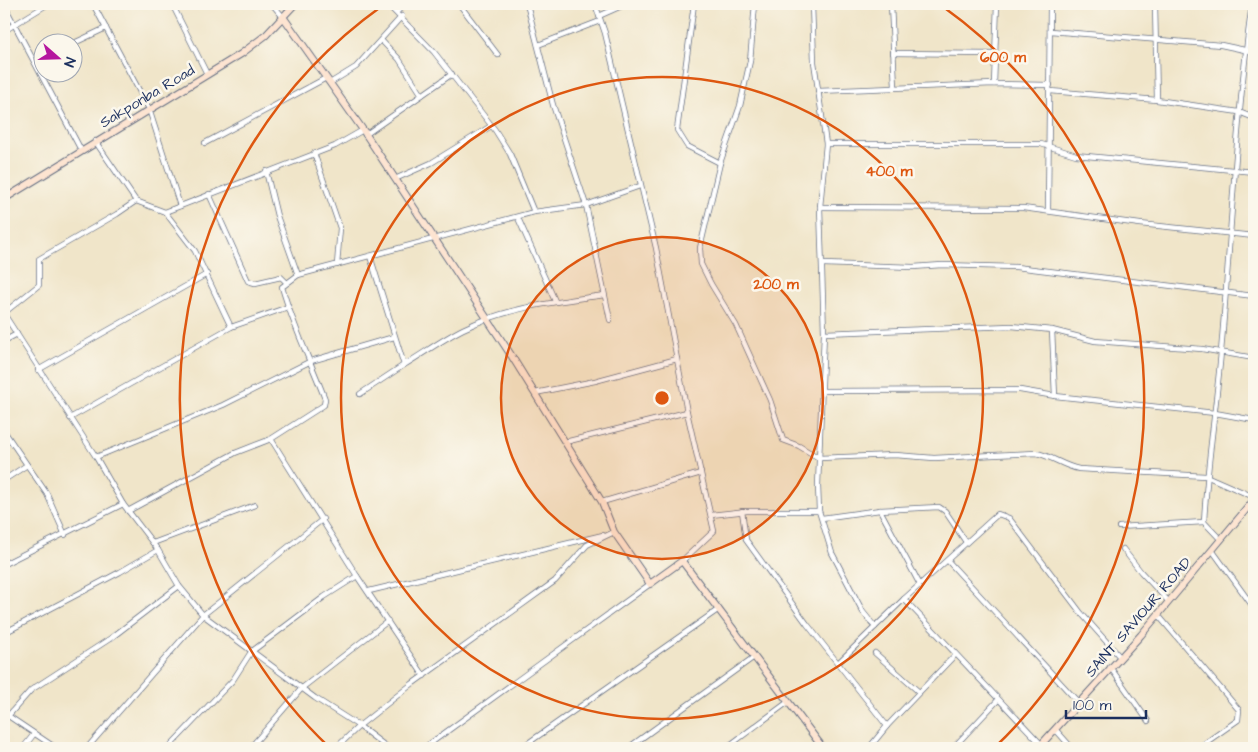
<svg xmlns="http://www.w3.org/2000/svg" width="1258" height="752" viewBox="0 0 1258 752" font-family="'Architects Daughter',sans-serif">
<style>
.lines{fill:none;stroke-linecap:round;stroke-linejoin:round}
.street-casing{stroke:#666f83;stroke-width:6}
.secondary-casing{stroke:#666f83;stroke-width:8}
.street{stroke:#fff;stroke-width:4.5}
.secondary{stroke:#fde4d1;stroke-width:6}
.ring{fill:none;stroke:#de5710;stroke-width:2.5}
.labels{text-anchor:middle;stroke-width:5;stroke-linejoin:round;paint-order:stroke}
.street-label{font-size:15px;fill:#1b2f5e;stroke:#fbf7ec}
.centre{fill:#de5710;stroke:#fbf7ec;stroke-width:2.5}
.ring-label{font-size:15px;text-anchor:middle;font-weight:bold;fill:#de5710;stroke:#fbf7ec;stroke-width:5;stroke-linejoin:round;paint-order:stroke}
</style>
<rect width="100%" height="100%" fill="#fbf7ec"/>
<filter id="ink" filterUnits="userSpaceOnUse"><feTurbulence type="fractalNoise" baseFrequency=".02" numOctaves="2"/><feDisplacementMap in="SourceGraphic" scale="10" xChannelSelector="R" yChannelSelector="G"/><feConvolveMatrix kernelMatrix="1 2 1 2 8 2 1 2 1" color-interpolation-filters="sRGB"/></filter>
<filter id="wash" filterUnits="userSpaceOnUse"><feTurbulence type="fractalNoise" baseFrequency=".0096" numOctaves="4" result="noise"/><feDisplacementMap in="SourceGraphic" scale="20" xChannelSelector="R" yChannelSelector="G"/><feGaussianBlur stdDeviation="1.12" result="paint"/><feColorMatrix in="noise" values="0 0 0 0 0 0 0 0 0 0 0 0 0 0 0 0 0 1.4 0 .05"/><feComposite in="paint" operator="in"/></filter>
<g filter="url(#wash)">
<rect width="100%" height="100%" fill="#f0e5c9"/>
</g>
<g filter="url(#ink)">
<g class="lines">
<defs>
<g id="street">
<path d="M 93,4 L 149,109 L 180,206"/>
<path d="M 172,4 L 207,74"/>
<path d="M 272,4 L 284,18"/>
<path d="M 387,4 L 434,52 L 495,130 L 510,154 L 534,212"/>
<path d="M 459,4 L 498,55"/>
<path d="M 527,4 L 553,105 L 586,205 L 610,320"/>
<path d="M 595,4 L 605,33 L 656,248 L 687,412 L 714,531 L 682,561"/>
<path d="M 694,4 L 677,130 L 687,146 L 720,163"/>
<path d="M 755,4 L 750,61 L 740,106 L 720,163 L 700,248 L 701,264 L 711,284 L 736,325 L 770,400 L 783,440 L 799,446 L 819,458 L 895,455 L 934,458 L 1036,453 C 1052,456 1063,466 1079,469 L 1206,476 L 1254,497"/>
<path d="M 812,4 L 814,62 L 826,144 L 820,207 L 824,333 L 818,486 L 819,511 L 832,553 L 863,612 L 875,627 L 904,599 L 1041,744"/>
<path d="M 891,4 L 895,87"/>
<path d="M 1155,4 L 1157,100"/>
<path d="M 4,5 L 81,150"/>
<path d="M 397,12 L 404,4"/>
<path d="M 599,16 L 626,4"/>
<path d="M 4,31 L 48,4"/>
<path d="M 1050,31 L 1221,45 L 1254,52"/>
<path d="M 381,40 L 399,59 L 422,95"/>
<path d="M 72,44 L 106,28"/>
<path d="M 538,45 L 600,21"/>
<path d="M 893,53 L 994,54"/>
<path d="M 36,63 L 42,59"/>
<path d="M 330,83 L 356,67 L 402,16"/>
<path d="M 994,84 L 997,4"/>
<path d="M 818,91 L 994,84 L 1050,85"/>
<path d="M 1050,91 L 1157,100 L 1239,112 L 1254,118"/>
<path d="M 365,135 L 452,74"/>
<path d="M 95,141 L 136,201 L 165,212 L 195,251 L 231,327"/>
<path d="M 205,143 L 326,78"/>
<path d="M 826,144 L 1041,144 L 1076,155 L 1254,172"/>
<path d="M 314,153 L 340,228 L 337,265"/>
<path d="M 266,171 L 277,216 L 298,275"/>
<path d="M 395,179 L 431,163 L 491,126"/>
<path d="M 209,194 L 248,281 L 255,283 L 281,277 L 286,282"/>
<path d="M 820,207 L 1023,208 L 1140,224 L 1254,236"/>
<path d="M 1048,210 L 1050,4"/>
<path d="M 165,212 L 335,146 L 363,130"/>
<path d="M 518,218 L 555,301"/>
<path d="M 823,264 L 913,267 L 942,265 L 1016,267 L 1254,296"/>
<path d="M 4,313 L 39,285 L 39,259 L 117,214 L 136,201"/>
<path d="M 4,314 L 96,457 L 123,504 L 158,550 L 179,586 L 203,615 L 315,698 L 359,726 L 388,748"/>
<path d="M 1052,330 L 1055,396"/>
<path d="M 824,333 L 1011,326 L 1052,330 L 1095,341 L 1202,349 L 1254,358"/>
<path d="M 4,341 L 17,334"/>
<path d="M 404,365 C 424,353 443,339 463,329 C 508,307 556,302 604,295"/>
<path d="M 38,370 L 207,274"/>
<path d="M 823,391 L 1020,390 L 1055,396 L 1215,413 L 1254,420"/>
<path d="M 535,393 L 595,381 L 677,359"/>
<path d="M 360,394 L 404,365 L 370,256"/>
<path d="M 70,418 L 231,327 L 288,307"/>
<path d="M 4,431 L 47,494 L 65,535"/>
<path d="M 271,439 L 357,576 L 424,676"/>
<path d="M 565,442 L 687,412"/>
<path d="M 96,457 L 223,405 L 311,361 L 394,337"/>
<path d="M 4,480 L 27,465"/>
<path d="M 602,502 L 701,473"/>
<path d="M 880,510 L 919,583"/>
<path d="M 128,511 L 235,453 L 271,439 L 324,405 L 325,399 C 311,362 293,326 282,287 L 298,275 L 534,212 L 586,205 L 640,186"/>
<path d="M 742,511 L 746,540 L 807,624 L 887,726"/>
<path d="M 711,515 L 747,511 L 819,511"/>
<path d="M 822,518 L 880,510 L 939,507 L 945,511 L 966,542"/>
<path d="M 1119,527 L 1204,522"/>
<path d="M 1221,540 L 1204,522 C 1207,465 1216,409 1221,352 C 1231,236 1236,119 1252,4"/>
<path d="M 153,543 L 255,505"/>
<path d="M 1123,549 L 1141,572 L 1169,602"/>
<path d="M 1212,550 L 1254,608"/>
<path d="M 948,561 L 1079,703"/>
<path d="M 4,564 L 123,504"/>
<path d="M 369,591 L 603,535"/>
<path d="M 904,599 L 998,514 L 1009,518 L 1081,613 L 1120,657"/>
<path d="M 1158,615 L 1239,710 L 1238,720 L 1198,748"/>
<path d="M 4,633 L 120,572 L 158,550"/>
<path d="M 875,653 L 919,692"/>
<path d="M 838,663 L 875,627"/>
<path d="M 1110,667 L 1148,721"/>
<path d="M 4,713 L 56,748"/>
<path d="M 8,716 L 31,690 L 111,638 L 179,586"/>
<path d="M 1055,729 L 1072,748"/>
<path d="M 23,748 L 34,734"/>
<path d="M 87,748 L 203,615 L 323,519"/>
<path d="M 168,748 L 233,680 L 251,652 L 324,597 L 357,576"/>
<path d="M 250,748 L 302,688 L 388,621"/>
<path d="M 336,748 L 359,726 L 412,684 L 555,581 L 587,545 L 614,532"/>
<path d="M 424,748 L 650,584"/>
<path d="M 521,748 L 719,609"/>
<path d="M 628,748 L 754,657"/>
<path d="M 726,748 L 788,702"/>
<path d="M 869,748 L 887,726 L 955,655"/>
<path d="M 953,748 L 998,700"/>
</g>
<g id="secondary">
<path d="M 284,18 L 363,130 L 511,355 L 602,502 L 614,532 L 650,584 L 682,561 L 823,748"/>
<path d="M 4,199 L 241,54 L 266,35 L 295,4"/>
<path d="M 1038,748 L 1141,635 L 1254,500"/>
</g>
</defs>
<!-- street casing -->
<use href="#street" class="street-casing"/>
<!-- secondary casing -->
<use href="#secondary" class="secondary-casing"/>
<!-- street -->
<use href="#street" class="street"/>
<!-- secondary -->
<use href="#secondary" class="secondary"/>
</g>
</g>
<!-- distance rings -->
<circle cx="662" cy="398" r="161" fill="#de5710" fill-opacity=".12"/>
<g class="ring">
<circle cx="662" cy="398" r="161"/>
<circle cx="662" cy="398" r="321"/>
<path d="M330 748A482 482 0 0 1 382 6M942 6A482 482 0 0 1 994 748"/>
</g>
<g class="labels">
<!-- street labels -->
<g class="street-label">
<text transform="translate(147 96) rotate(-31)" y="5">Sakponba Road</text>
<text transform="translate(1138 617) rotate(-49)" y="5">SAINT SAVIOUR ROAD</text>
</g>
</g>
<circle cx="662" cy="398" r="8" class="centre"/>
<g class="ring-label">
<text x="1003" y="62">600 m</text>
<text x="889" y="176">400 m</text>
<text x="776" y="289">200 m</text>
</g>
<!-- margin -->
<rect width="1258" height="752" fill="none" stroke="#fbf7ec" stroke-width="20"/>
<!-- north arrow -->
<g transform="translate(58 58) rotate(110)"><circle r="24" fill="#fbf7ec" stroke="#a1a7b3"/>
<path d="M0-4L9 19L0 12L-9 19Z" fill="#b5179e"/>
<text y="-8" font-size="14" font-weight="bold" text-anchor="middle" fill="#1b2f5e">N</text>
</g>
<!-- scale -->
<path d="M1066 710v8h80v-8" fill="none" stroke="#1b2f5e" stroke-width="2.5"/>
<text x="1073" y="710" font-size="15" fill="#1b2f5e" stroke="#fbf7ec" stroke-width="4" paint-order="stroke">100 m</text>
</svg>
